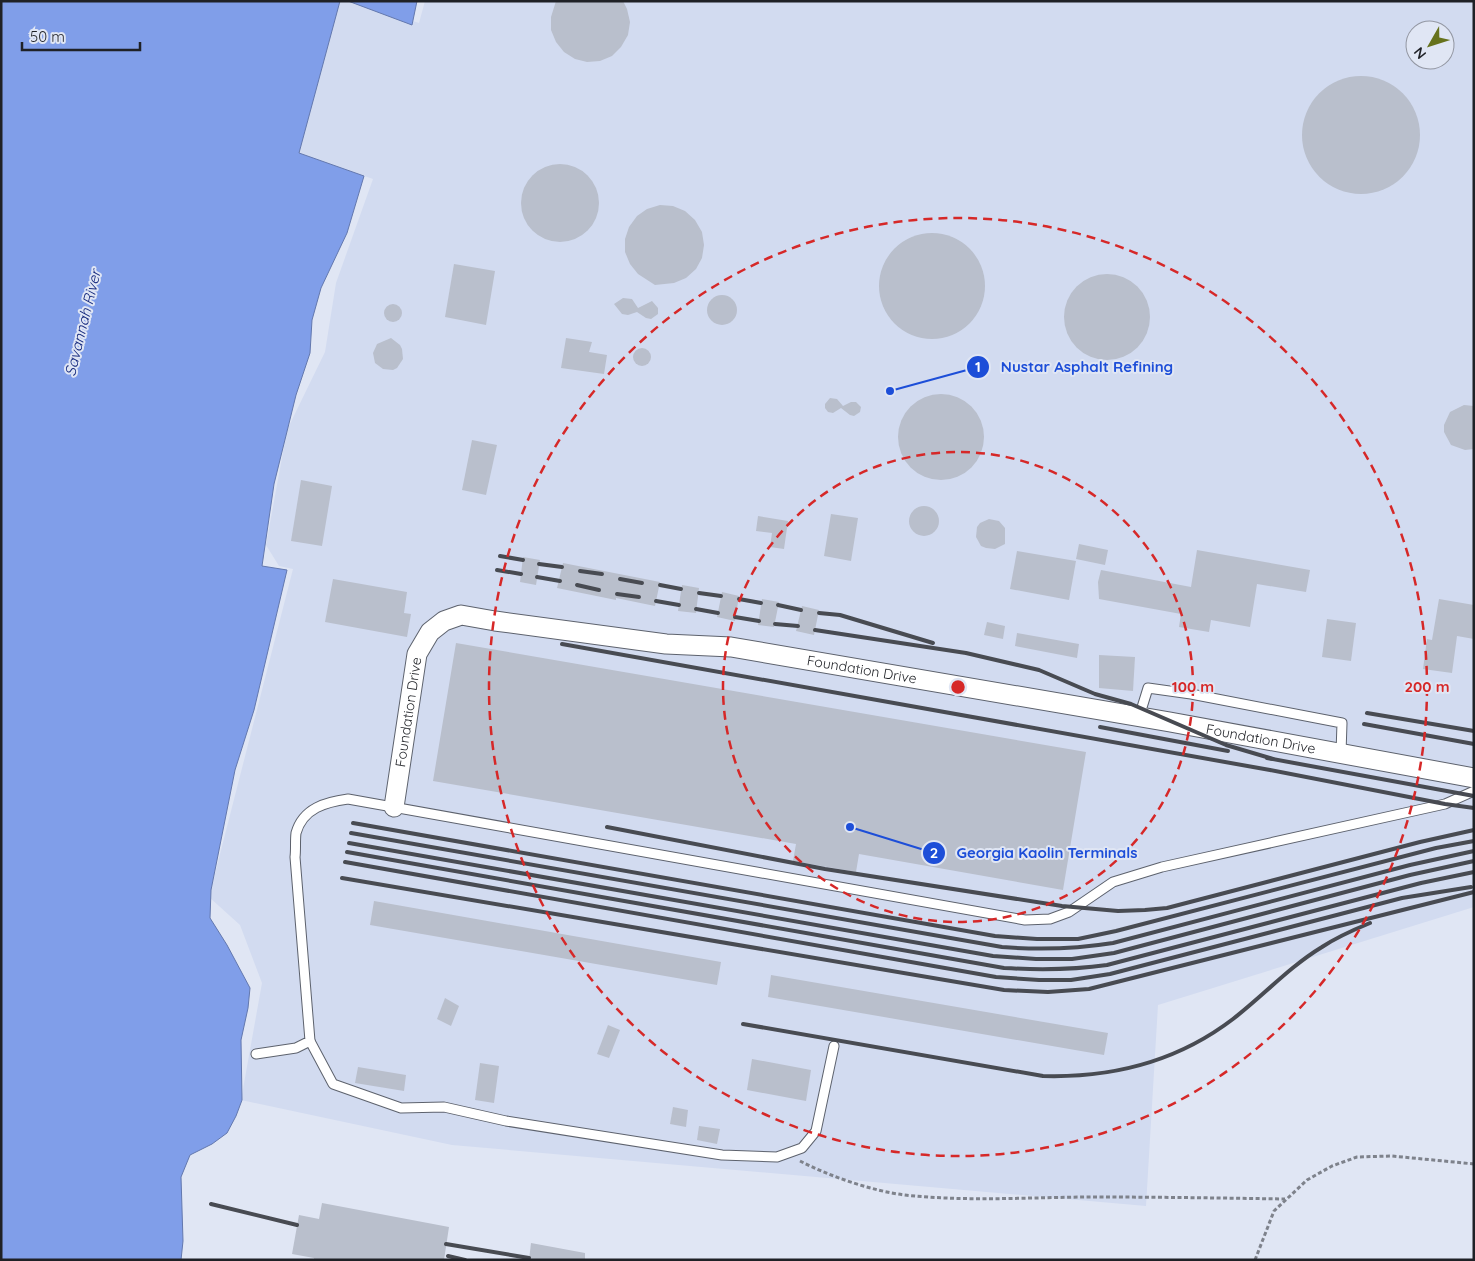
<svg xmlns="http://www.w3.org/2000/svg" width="1475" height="1261" viewBox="0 0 1475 1261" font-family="Quicksand,sans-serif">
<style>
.built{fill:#d2dbf0;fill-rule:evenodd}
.water{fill:#809ee9;stroke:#6378ae}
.building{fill:#b9bfcc}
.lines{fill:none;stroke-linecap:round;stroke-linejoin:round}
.service-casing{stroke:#5d626d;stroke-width:11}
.minor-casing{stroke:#5d626d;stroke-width:21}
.path{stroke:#7e828b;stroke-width:3;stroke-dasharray:4 2.5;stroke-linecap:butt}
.service{stroke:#fff;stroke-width:9}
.minor{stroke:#fff;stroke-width:19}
.rail{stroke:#484b52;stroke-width:4}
.ring{fill:none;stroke:#d62828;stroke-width:2.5;stroke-dasharray:9 6}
.labels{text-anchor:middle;stroke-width:4;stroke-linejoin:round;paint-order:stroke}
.street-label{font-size:14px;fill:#1f2126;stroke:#e0e6f4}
.water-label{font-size:15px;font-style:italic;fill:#15297e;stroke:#e0e6f4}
.centre{fill:#d62828;stroke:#e0e6f4;stroke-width:2.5}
.ring-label{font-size:15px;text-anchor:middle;font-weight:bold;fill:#d62828;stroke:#e0e6f4;stroke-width:4;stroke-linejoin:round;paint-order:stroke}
.leader{fill:none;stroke:#1d4ed8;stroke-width:2}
.callout-dot{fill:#1d4ed8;stroke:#e0e6f4;stroke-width:2}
.mark-label{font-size:15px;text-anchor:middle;font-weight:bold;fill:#fff}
.callout-label{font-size:15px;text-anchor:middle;font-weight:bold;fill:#1d4ed8;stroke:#e0e6f4;stroke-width:4;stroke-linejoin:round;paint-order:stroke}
</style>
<rect width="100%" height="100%" fill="#e0e6f4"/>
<!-- built -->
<path class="built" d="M 340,1 L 350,1 L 419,23 L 425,1 L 1474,1 L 1474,907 L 1158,1005 L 1146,1206 L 452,1145 L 241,1100 L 262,983 L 240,925 L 209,897 L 293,569 L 279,566 L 266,545 L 287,430 L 325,352 L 336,283 L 373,179 L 299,153 ZM 1415,30 L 1445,30 L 1445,60 L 1415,60 Z"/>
<!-- water -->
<g class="water">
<path d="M 1,1 L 340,1 L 299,153 L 364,176 L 347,233 L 321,288 L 312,320 L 310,353 L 296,395 L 274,484 L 262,566 L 287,570 L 254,710 L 235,770 L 211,890 L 210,918 L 227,945 L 250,988 L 248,1008 L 241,1040 L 242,1100 L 236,1116 L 227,1133 L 212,1144 L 190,1155 L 181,1177 L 183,1241 L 181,1260 L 1,1260 Z"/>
<path d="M 348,1 L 417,1 L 412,25 Z"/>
</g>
<!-- building -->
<g class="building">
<path d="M 556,1 L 623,1 L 627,9 L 630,22 L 628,35 L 621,47 L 612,56 L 600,61 L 587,62 L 575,59 L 564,52 L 556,42 L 551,30 L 551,17 Z"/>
<circle cx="1361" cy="135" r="59"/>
<circle cx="560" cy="203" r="39"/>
<path d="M 660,205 L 673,206 L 685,211 L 695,220 L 702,232 L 704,245 L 702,258 L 696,269 L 686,278 L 674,283 L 655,285 L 638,274 L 630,264 L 625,252 L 625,239 L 629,227 L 637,216 L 647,209 Z"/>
<circle cx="932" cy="286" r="53"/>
<path d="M 454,264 L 495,271 L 486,325 L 445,317 Z"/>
<circle cx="1107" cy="317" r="43"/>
<circle cx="722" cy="310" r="15"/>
<path d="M 623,298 L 632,299 L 638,308 L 652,301 L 658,308 L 658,314 L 651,319 L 646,318 L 637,312 L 628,315 L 622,314 L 614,304 Z"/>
<circle cx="393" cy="313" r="9"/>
<path d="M 391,338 L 400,345 L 402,349 L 403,359 L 397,368 L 393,370 L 383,369 L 375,363 L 373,353 L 377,344 Z"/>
<path d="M 566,338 L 592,342 L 589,352 L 607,355 L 604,374 L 561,368 Z"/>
<circle cx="642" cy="357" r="9"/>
<circle cx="941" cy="437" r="43"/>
<path d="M 830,398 L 837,399 L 843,406 L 851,402 L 856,402 L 861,407 L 860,412 L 854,416 L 850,415 L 841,408 L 833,413 L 828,412 L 825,408 L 825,404 Z"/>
<path d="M 1464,405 L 1474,406 L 1474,449 L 1465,450 L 1451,445 L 1444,432 L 1444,425 L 1450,412 Z"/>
<path d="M 472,440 L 497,445 L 486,495 L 462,490 Z"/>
<path d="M 301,480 L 332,486 L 322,546 L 291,541 Z"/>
<circle cx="924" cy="521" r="15"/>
<path d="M 831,514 L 858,518 L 851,561 L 824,556 Z"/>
<path d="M 758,516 L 788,521 L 784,549 L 770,547 L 772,533 L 756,531 Z"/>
<path d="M 989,519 L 999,521 L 1005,528 L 1005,544 L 995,549 L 986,548 L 981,546 L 976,537 L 977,527 L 980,523 Z"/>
<path d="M 1079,544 L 1108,550 L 1105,565 L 1076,559 Z"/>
<path d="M 1197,550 L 1310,570 L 1306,592 L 1257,584 L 1250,627 L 1211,620 L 1209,632 L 1179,627 L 1181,614 L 1099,599 L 1098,582 L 1101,570 L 1191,587 Z"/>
<path d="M 1017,551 L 1076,561 L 1069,600 L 1010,589 Z"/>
<path d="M 523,557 L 540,560 L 536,585 L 520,582 Z"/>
<path d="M 563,563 L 660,582 L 655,606 L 616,598 L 616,600 L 557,588 Z"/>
<path d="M 333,579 L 407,592 L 404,613 L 411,614 L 407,637 L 325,622 Z"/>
<path d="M 682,585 L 699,588 L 696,613 L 678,611 Z"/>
<path d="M 722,592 L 739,596 L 735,621 L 717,617 Z"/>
<path d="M 762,599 L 779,602 L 774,627 L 758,625 Z"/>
<path d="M 1439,599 L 1474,605 L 1474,639 L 1457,636 L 1452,673 L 1423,669 L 1427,639 L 1432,640 Z"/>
<path d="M 802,606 L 819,610 L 814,635 L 796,631 Z"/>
<path d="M 1327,619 L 1356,623 L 1351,661 L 1322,657 Z"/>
<path d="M 987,622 L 1005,626 L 1003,639 L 984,635 Z"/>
<path d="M 1017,633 L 1079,644 L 1077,658 L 1015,646 Z"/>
<path d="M 456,643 L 1086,752 L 1063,890 L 859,854 L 856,872 L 793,861 L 796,844 L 433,781 Z"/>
<path d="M 1099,655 L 1135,657 L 1133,691 L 1099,688 Z"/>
<path d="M 374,901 L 721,962 L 717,985 L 370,925 Z"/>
<path d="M 771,975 L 1108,1033 L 1104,1055 L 768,997 Z"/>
<path d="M 445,998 L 459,1006 L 451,1026 L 437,1019 Z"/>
<path d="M 608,1025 L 620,1030 L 609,1058 L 597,1054 Z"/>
<path d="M 752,1059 L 811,1070 L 806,1101 L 747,1090 Z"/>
<path d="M 480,1063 L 499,1066 L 494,1103 L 475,1100 Z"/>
<path d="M 358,1067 L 406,1075 L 404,1091 L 355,1083 Z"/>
<path d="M 673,1107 L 688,1110 L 686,1127 L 670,1124 Z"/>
<path d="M 699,1126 L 720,1129 L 717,1144 L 697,1140 Z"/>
<path d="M 322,1203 L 449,1227 L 444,1260 L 314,1260 L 314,1258 L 292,1254 L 299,1215 L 319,1219 Z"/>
<path d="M 531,1243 L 585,1253 L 585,1260 L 529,1260 Z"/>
</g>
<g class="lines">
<defs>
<g id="service">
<path d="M 1139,717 L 1148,688 L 1191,694 L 1342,723 L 1341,753"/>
<path d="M 310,1041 L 333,1084 L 401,1108 L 444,1107 L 506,1121 L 722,1155 L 777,1157 L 802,1148 L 816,1131 L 834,1046"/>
<path d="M 256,1054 L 296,1048 L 310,1041 L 295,857 C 296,850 295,841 296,833 C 303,808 326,802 348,799 L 1025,920 L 1050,919 L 1069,912 L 1113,882 L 1162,867 L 1445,804 L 1474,791"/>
</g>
<g id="minor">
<path id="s1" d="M 394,807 L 417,654 L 430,632 L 444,621 L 461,615 L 495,621 L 666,644 L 731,647 L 1170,722 L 1474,778"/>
</g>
</defs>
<!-- service casing -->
<use href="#service" class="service-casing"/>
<!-- minor casing -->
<use href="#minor" class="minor-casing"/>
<!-- path -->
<g class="path">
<path d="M 800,1161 C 829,1176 872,1191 905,1195 C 967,1202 1032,1197 1095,1197 C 1158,1197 1222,1198 1285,1199"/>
<path d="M 1255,1260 L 1274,1211 L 1307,1180 L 1332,1166 L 1357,1157 L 1392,1156 L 1474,1164"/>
</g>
<!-- service -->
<use href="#service" class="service"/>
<!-- minor -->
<use href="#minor" class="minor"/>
<!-- rail -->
<g class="rail">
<path d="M 500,556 L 523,560"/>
<path d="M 539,564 L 562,567"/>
<path d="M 497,570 L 521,574"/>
<path d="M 580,571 L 602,574"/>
<path d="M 537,577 L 560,581"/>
<path d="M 620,579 L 642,583"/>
<path d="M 577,585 L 599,590"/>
<path d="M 660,585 L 681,589"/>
<path d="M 699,593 L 721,596"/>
<path d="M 617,594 L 639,597"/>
<path d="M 739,599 L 761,603"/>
<path d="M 656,601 L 679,605"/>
<path d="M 778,605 L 801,610"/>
<path d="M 696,609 L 718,613"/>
<path d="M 819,613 L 840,615 L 933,643"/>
<path d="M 735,617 L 759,621"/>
<path d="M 775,624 L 798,626"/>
<path d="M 815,630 L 966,653 L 1039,670 L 1095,694 L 1131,704 L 1226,745 L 1273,759"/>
<path d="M 562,644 L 1270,770 L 1445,804 L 1474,808"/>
<path d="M 1367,713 L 1474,731"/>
<path d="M 1364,724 L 1474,744"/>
<path d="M 1100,727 L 1228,751"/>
<path d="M 1267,758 L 1474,796"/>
<path d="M 353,823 L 995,936 L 1037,939 L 1078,939 L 1116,931 L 1436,848 L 1474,841"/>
<path d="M 607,827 L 825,869 L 1062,906 L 1118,911 L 1145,910 L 1167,908 L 1420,842 L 1474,830"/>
<path d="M 351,833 L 1002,947 C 1041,950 1075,949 1113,943 L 1410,865 L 1474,851"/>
<path d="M 349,843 L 993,956 L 1036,959 L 1072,959 L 1114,953 L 1410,875 L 1474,861"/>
<path d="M 347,852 L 1004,968 C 1039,970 1072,970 1107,965 L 1421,883 L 1474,872"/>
<path d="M 345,862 L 996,977 L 1039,980 L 1071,980 L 1110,974 L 1402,898 L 1471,887"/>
<path d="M 342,878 L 1004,990 L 1048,992 L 1089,989 L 1474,892"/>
<path d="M 743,1024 L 1043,1076 C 1112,1078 1178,1061 1233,1019 C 1263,996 1289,967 1322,947 C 1337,937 1353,930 1370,923"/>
<path d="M 211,1204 L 297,1225"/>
<path d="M 446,1244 L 529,1258"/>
<path d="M 448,1256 L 465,1260"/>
</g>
</g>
<!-- distance rings -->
<g class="ring">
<circle cx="958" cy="687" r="235"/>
<circle cx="958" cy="687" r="469"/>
</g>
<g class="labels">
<!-- street labels -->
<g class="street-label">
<text dy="5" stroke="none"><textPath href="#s1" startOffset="621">Foundation Drive</textPath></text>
<text dy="5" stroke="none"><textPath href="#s1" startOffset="96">Foundation Drive</textPath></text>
<text dy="5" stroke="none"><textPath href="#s1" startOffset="1026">Foundation Drive</textPath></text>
</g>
<!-- water labels -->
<g class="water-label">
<text transform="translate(83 323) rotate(-76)" y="5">Savannah River</text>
</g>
</g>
<circle cx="958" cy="687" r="8" class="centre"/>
<g class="ring-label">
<text x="1193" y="692">100 m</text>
<text x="1427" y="692">200 m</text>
</g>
<!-- callouts -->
<path class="leader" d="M890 391L978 367M850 827L934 853"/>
<g class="callout-dot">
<circle cx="890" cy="391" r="5"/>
<circle cx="850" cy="827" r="5"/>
<circle cx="978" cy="367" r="12"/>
<circle cx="934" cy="853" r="12"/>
</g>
<g class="mark-label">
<text x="978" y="372">1</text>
<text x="934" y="858">2</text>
</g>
<g class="callout-label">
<text x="1087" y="372">Nustar Asphalt Refining</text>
<text x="1047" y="858">Georgia Kaolin Terminals</text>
</g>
<!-- border -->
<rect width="1475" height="1261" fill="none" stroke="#1f2126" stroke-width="5"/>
<!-- north arrow -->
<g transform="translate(1430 45) rotate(231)"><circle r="24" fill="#e0e6f4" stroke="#9397a2"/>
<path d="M0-4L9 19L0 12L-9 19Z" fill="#66721c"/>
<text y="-8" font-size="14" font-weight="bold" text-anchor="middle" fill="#1f2126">N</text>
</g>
<!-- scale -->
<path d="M22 42v8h118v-8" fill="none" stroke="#1f2126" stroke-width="2.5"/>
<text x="30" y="42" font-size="15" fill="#1f2126" stroke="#e0e6f4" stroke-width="4" paint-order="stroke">50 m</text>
</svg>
